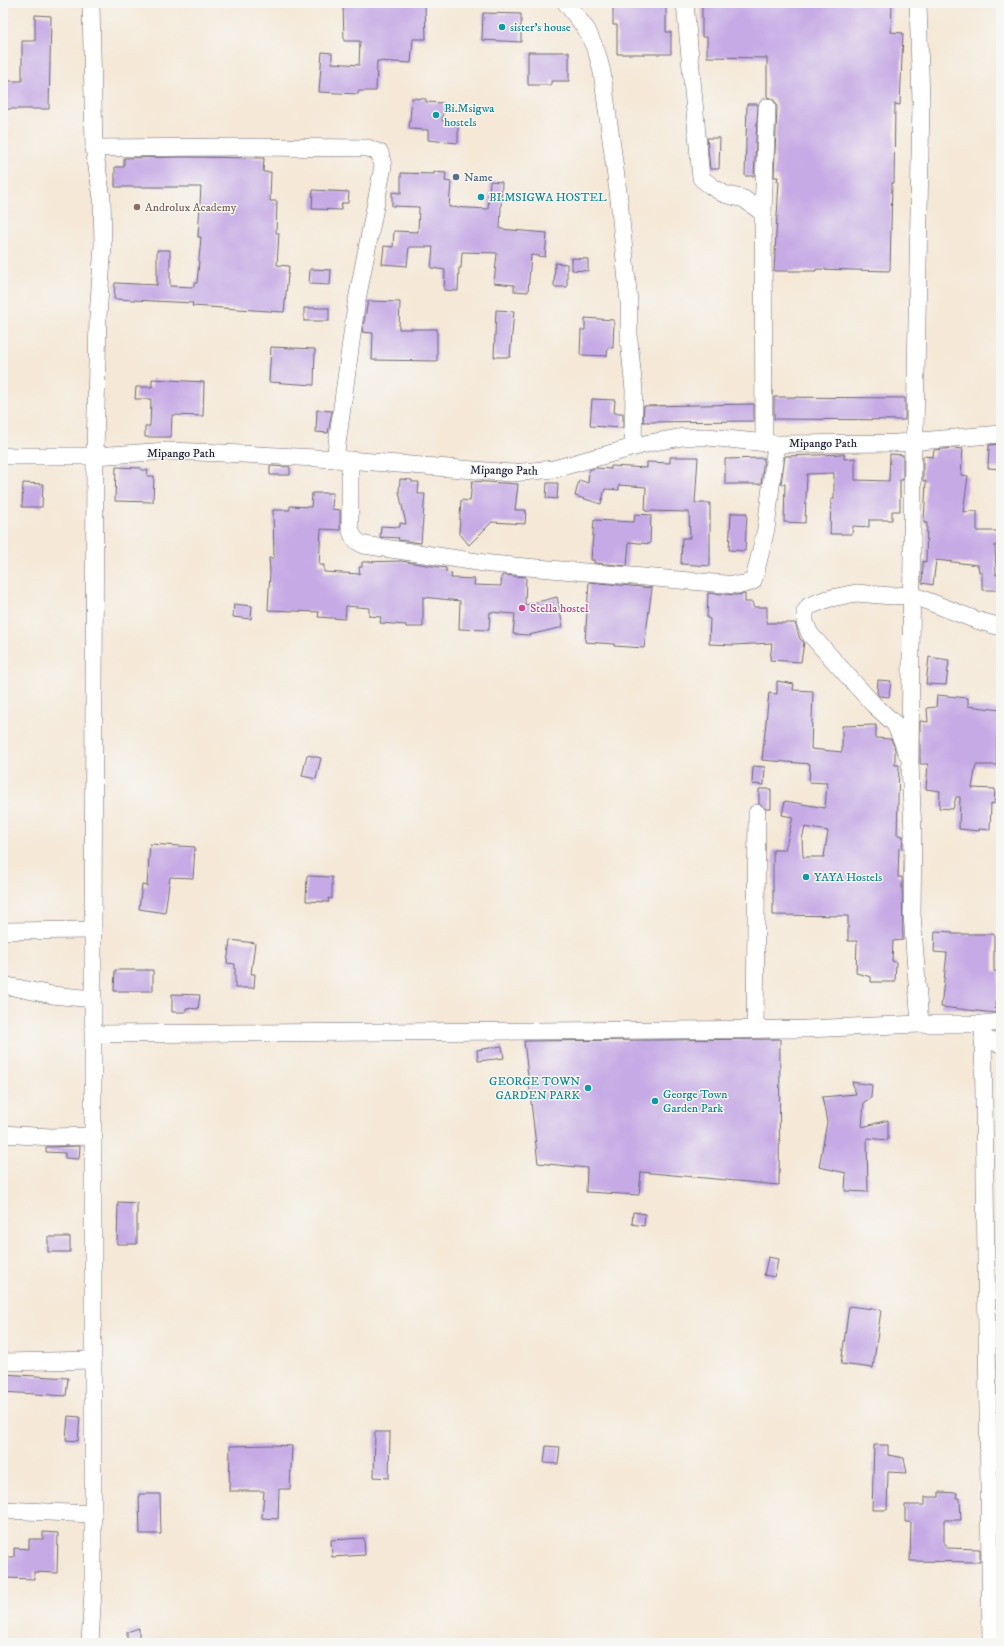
<svg xmlns="http://www.w3.org/2000/svg" width="1004" height="1646" viewBox="0 0 1004 1646" font-family="'IM FELL DW Pica',serif">
<style>
.building{fill:#c6aae5;fill-rule:evenodd}
.lines{fill:none;stroke-linecap:round;stroke-linejoin:round}
.minor-casing{stroke:#6c6772;stroke-width:18}
.minor{stroke:#fff;stroke-width:17}
.culture-dot{fill:#0f9aa8;stroke:#f6f6f2;stroke-width:1.5}
.service-dot{fill:#5c6f8a;stroke:#f6f6f2;stroke-width:1.5}
.education-dot{fill:#8d6e63;stroke:#f6f6f2;stroke-width:1.5}
.hotel-dot{fill:#d1479c;stroke:#f6f6f2;stroke-width:1.5}
.labels{text-anchor:middle;stroke-width:3;stroke-linejoin:round;paint-order:stroke}
.culture-label{font-size:12px;fill:#0d838f;stroke:#f6f6f2;text-anchor:start}
.service-label{font-size:12px;fill:#4e5e75;stroke:#f6f6f2;text-anchor:start}
.education-label{font-size:12px;fill:#785e54;stroke:#f6f6f2;text-anchor:start}
.street-label{font-size:12px;fill:#22223b;stroke:#f6f6f2}
.hotel-label{font-size:12px;fill:#b23c85;stroke:#f6f6f2;text-anchor:start}
</style>
<rect width="100%" height="100%" fill="#f6f6f2"/>
<filter id="ink" filterUnits="userSpaceOnUse"><feTurbulence type="fractalNoise" baseFrequency=".025" numOctaves="2"/><feDisplacementMap in="SourceGraphic" scale="8" xChannelSelector="R" yChannelSelector="G"/><feConvolveMatrix kernelMatrix="1 2 1 2 8 2 1 2 1" color-interpolation-filters="sRGB"/></filter>
<filter id="wash" filterUnits="userSpaceOnUse"><feTurbulence type="fractalNoise" baseFrequency=".012" numOctaves="4" result="noise"/><feDisplacementMap in="SourceGraphic" scale="16" xChannelSelector="R" yChannelSelector="G"/><feGaussianBlur stdDeviation="0.9" result="paint"/><feColorMatrix in="noise" values="0 0 0 0 0 0 0 0 0 0 0 0 0 0 0 0 0 1.4 0 .05"/><feComposite in="paint" operator="in"/></filter>
<g filter="url(#wash)">
<rect width="100%" height="100%" fill="#f5e8d7"/>
<g id="blocks">
<!-- building -->
<g class="building">
<path d="M 346,3 L 425,3 L 426,39 L 413,39 L 411,63 L 377,61 L 376,91 L 358,91 L 358,94 L 319,92 L 322,52 L 332,53 L 332,63 L 359,65 L 360,41 L 344,41 L 343,4 Z"/>
<path d="M 613,3 L 666,3 L 666,32 L 671,32 L 671,54 L 617,54 L 617,25 L 613,25 Z"/>
<path d="M 702,3 L 892,3 L 891,32 L 903,33 L 900,105 L 895,104 L 894,183 L 892,183 L 890,271 L 816,269 L 816,271 L 774,271 L 779,181 L 777,181 L 778,177 L 774,177 L 777,107 L 776,103 L 773,99 L 767,97 L 767,58 L 707,57 L 707,37 L 702,37 Z"/>
<path d="M 483,13 L 521,14 L 521,42 L 482,40 Z"/>
<path d="M 35,15 L 51,16 L 49,109 L 3,109 L 3,81 L 22,81 L 22,41 L 35,41 Z"/>
<path d="M 528,52 L 569,52 L 569,81 L 551,81 L 551,85 L 528,85 Z"/>
<path d="M 412,98 L 426,99 L 426,102 L 444,103 L 442,121 L 451,121 L 451,125 L 458,125 L 458,143 L 428,140 L 428,130 L 409,129 Z"/>
<path d="M 747,104 L 758,104 L 754,176 L 745,176 Z"/>
<path d="M 707,138 L 720,138 L 719,169 L 710,169 Z"/>
<path d="M 182,157 L 264,158 L 263,172 L 271,172 L 270,201 L 277,201 L 276,233 L 279,233 L 277,265 L 289,266 L 284,312 L 192,306 L 193,303 L 114,299 L 115,283 L 157,285 L 157,250 L 170,250 L 170,286 L 194,287 L 194,283 L 197,283 L 201,237 L 198,237 L 201,187 L 115,187 L 115,167 L 124,167 L 124,158 Z"/>
<path d="M 434,172 L 446,173 L 445,181 L 451,182 L 449,207 L 488,209 L 490,181 L 502,182 L 500,229 L 547,233 L 545,257 L 531,255 L 528,292 L 514,291 L 514,285 L 494,283 L 497,253 L 462,252 L 461,268 L 459,268 L 458,291 L 444,290 L 445,270 L 431,268 L 433,247 L 409,247 L 407,266 L 382,264 L 384,246 L 393,247 L 394,231 L 418,232 L 419,207 L 392,206 L 392,192 L 401,193 L 401,173 L 434,174 Z"/>
<path d="M 313,190 L 349,192 L 348,203 L 342,203 L 341,210 L 312,209 Z"/>
<path d="M 572,258 L 588,259 L 588,271 L 572,270 Z"/>
<path d="M 555,263 L 567,264 L 567,287 L 554,287 Z"/>
<path d="M 310,269 L 331,270 L 330,285 L 309,284 Z"/>
<path d="M 368,301 L 400,302 L 399,329 L 437,329 L 437,361 L 372,360 L 373,333 L 362,332 Z"/>
<rect x="304" y="308" width="25" height="13"/>
<path d="M 496,310 L 514,311 L 510,357 L 494,357 Z"/>
<path d="M 585,318 L 614,320 L 613,348 L 608,347 L 607,356 L 580,355 L 581,330 L 585,330 Z"/>
<path d="M 271,347 L 315,349 L 314,385 L 269,382 Z"/>
<path d="M 152,379 L 204,382 L 203,416 L 172,415 L 171,437 L 145,437 L 145,426 L 150,426 L 151,399 L 135,399 L 136,387 L 152,387 Z"/>
<path d="M 774,397 L 905,398 L 905,420 L 774,419 Z"/>
<path d="M 592,399 L 615,400 L 614,413 L 623,413 L 623,428 L 590,426 Z"/>
<path d="M 754,404 L 754,421 L 643,422 L 644,406 Z"/>
<path d="M 317,410 L 332,411 L 328,433 L 316,432 Z"/>
<path d="M 999,444 L 1001,444 L 1001,469 L 988,468 L 989,445 Z"/>
<path d="M 954,448 L 963,449 L 961,475 L 968,476 L 963,512 L 977,511 L 977,531 L 1001,531 L 1001,545 L 995,545 L 996,575 L 1001,575 L 1001,590 L 982,590 L 982,572 L 979,572 L 978,565 L 936,560 L 933,585 L 922,583 L 923,561 L 926,562 L 927,523 L 924,523 L 926,481 L 923,481 L 923,456 L 933,457 L 934,450 Z"/>
<path d="M 844,454 L 844,459 L 855,458 L 855,480 L 889,481 L 890,454 L 903,455 L 903,480 L 900,480 L 900,511 L 892,511 L 892,520 L 869,520 L 869,527 L 853,526 L 852,534 L 830,534 L 831,499 L 834,499 L 834,473 L 807,474 L 805,523 L 784,522 L 785,484 L 781,484 L 785,456 Z"/>
<path d="M 670,457 L 698,457 L 695,503 L 710,503 L 710,566 L 681,564 L 682,538 L 690,538 L 689,512 L 645,511 L 646,487 L 619,485 L 619,490 L 605,489 L 601,504 L 575,496 L 579,480 L 588,483 L 589,470 L 596,468 L 611,469 L 611,466 L 647,468 L 647,462 L 670,463 Z"/>
<path d="M 764,458 L 761,484 L 725,484 L 725,459 Z"/>
<path d="M 270,466 L 290,467 L 290,475 L 270,475 Z"/>
<path d="M 116,467 L 141,468 L 141,470 L 148,470 L 147,476 L 154,476 L 153,502 L 115,501 Z"/>
<path d="M 400,479 L 412,480 L 412,482 L 419,482 L 418,494 L 425,494 L 421,543 L 398,540 L 399,538 L 380,537 L 381,526 L 400,527 L 400,523 L 406,524 L 399,492 Z"/>
<path d="M 472,481 L 518,484 L 515,510 L 526,510 L 525,524 L 492,522 L 469,545 L 459,533 L 461,500 L 470,501 Z"/>
<path d="M 23,483 L 43,484 L 42,507 L 22,507 Z"/>
<path d="M 547,483 L 558,483 L 557,499 L 546,498 Z"/>
<path d="M 312,493 L 333,493 L 332,509 L 340,510 L 340,530 L 321,529 L 319,565 L 324,565 L 324,572 L 360,574 L 359,567 L 362,567 L 362,562 L 401,561 L 446,568 L 446,572 L 452,573 L 451,578 L 475,579 L 474,585 L 501,586 L 502,575 L 526,577 L 525,605 L 557,597 L 563,627 L 529,635 L 513,634 L 515,614 L 490,612 L 489,630 L 459,629 L 460,601 L 423,597 L 423,627 L 406,627 L 406,625 L 380,623 L 381,617 L 369,616 L 369,608 L 346,606 L 345,619 L 318,617 L 319,612 L 268,610 L 270,571 L 269,558 L 274,558 L 273,510 L 290,510 L 290,506 L 311,507 Z"/>
<path d="M 731,513 L 747,513 L 745,551 L 729,550 Z"/>
<path d="M 635,514 L 651,515 L 650,544 L 629,542 L 627,566 L 594,563 L 594,560 L 591,560 L 594,520 L 634,522 Z"/>
<path d="M 589,582 L 652,588 L 644,648 L 614,646 L 614,644 L 585,642 Z"/>
<path d="M 708,593 L 736,595 L 745,594 L 745,602 L 753,602 L 753,607 L 767,607 L 767,623 L 795,623 L 800,639 L 804,642 L 801,662 L 770,660 L 772,643 L 733,645 L 709,644 L 710,619 L 707,618 Z"/>
<path d="M 234,604 L 252,606 L 251,619 L 233,617 Z"/>
<path d="M 929,657 L 949,660 L 946,685 L 926,684 Z"/>
<path d="M 878,680 L 891,681 L 889,697 L 879,696 L 877,693 Z"/>
<path d="M 777,681 L 794,684 L 793,690 L 813,691 L 811,749 L 842,752 L 842,726 L 876,725 L 876,738 L 891,739 L 894,746 L 895,750 L 895,765 L 899,765 L 897,835 L 903,836 L 902,849 L 899,848 L 898,877 L 902,877 L 903,940 L 893,941 L 892,961 L 896,962 L 895,982 L 871,982 L 871,977 L 856,973 L 857,941 L 848,941 L 848,916 L 773,915 L 773,850 L 785,850 L 793,817 L 782,815 L 785,801 L 825,808 L 827,783 L 809,782 L 810,764 L 762,760 L 769,693 L 777,694 ZM 805,827 L 828,831 L 824,857 L 803,857 L 802,839 Z"/>
<path d="M 937,695 L 968,698 L 968,706 L 1001,710 L 1000,735 L 997,735 L 997,765 L 976,765 L 972,788 L 995,789 L 994,804 L 991,803 L 990,830 L 979,829 L 979,831 L 959,829 L 960,797 L 956,797 L 953,809 L 939,808 L 940,791 L 926,789 L 928,764 L 920,764 L 920,721 L 928,722 L 927,708 L 936,707 Z"/>
<path d="M 307,755 L 321,758 L 316,779 L 302,776 Z"/>
<path d="M 753,766 L 765,767 L 764,785 L 752,784 Z"/>
<path d="M 759,789 L 771,789 L 771,809 L 766,809 L 759,804 Z"/>
<path d="M 150,844 L 195,847 L 193,878 L 170,877 L 165,913 L 139,909 L 142,885 L 147,886 Z"/>
<path d="M 307,876 L 332,877 L 332,899 L 328,898 L 329,902 L 306,901 Z"/>
<path d="M 935,931 L 952,932 L 952,934 L 994,934 L 994,971 L 1000,972 L 995,1013 L 941,1007 L 947,953 L 934,952 Z"/>
<path d="M 230,940 L 255,943 L 251,974 L 255,974 L 254,988 L 235,988 L 235,964 L 227,963 Z"/>
<path d="M 115,970 L 153,970 L 153,991 L 114,991 Z"/>
<path d="M 172,994 L 200,995 L 198,1009 L 186,1008 L 186,1012 L 172,1012 Z"/>
<path d="M 780,1039 L 779,1185 L 641,1172 L 639,1195 L 586,1192 L 587,1168 L 538,1163 L 524,1041 Z"/>
<path d="M 502,1046 L 504,1058 L 478,1061 L 477,1050 Z"/>
<path d="M 852,1082 L 872,1085 L 871,1098 L 864,1102 L 862,1127 L 888,1120 L 888,1140 L 867,1138 L 868,1192 L 845,1191 L 846,1173 L 819,1167 L 827,1122 L 822,1097 L 856,1094 Z"/>
<path d="M 80,1146 L 79,1159 L 65,1158 L 65,1153 L 46,1152 L 46,1147 Z"/>
<path d="M 118,1202 L 137,1203 L 137,1244 L 117,1244 Z"/>
<path d="M 633,1212 L 645,1214 L 644,1226 L 632,1224 Z"/>
<rect x="48" y="1237" width="22" height="15"/>
<path d="M 768,1257 L 778,1259 L 775,1277 L 764,1275 Z"/>
<path d="M 849,1306 L 881,1310 L 873,1368 L 841,1364 Z"/>
<path d="M 3,1374 L 68,1378 L 66,1396 L 3,1392 Z"/>
<path d="M 68,1416 L 80,1417 L 78,1441 L 66,1440 Z"/>
<path d="M 375,1432 L 390,1432 L 389,1478 L 374,1477 Z"/>
<path d="M 271,1445 L 292,1446 L 290,1489 L 279,1489 L 278,1519 L 262,1518 L 264,1491 L 229,1491 L 230,1446 Z"/>
<path d="M 874,1445 L 888,1445 L 888,1455 L 904,1458 L 907,1473 L 888,1472 L 887,1510 L 872,1510 Z"/>
<path d="M 546,1446 L 560,1447 L 558,1464 L 544,1463 Z"/>
<path d="M 939,1492 L 957,1493 L 956,1498 L 960,1498 L 961,1520 L 944,1520 L 944,1544 L 946,1544 L 946,1548 L 980,1549 L 980,1562 L 910,1561 L 911,1522 L 905,1522 L 905,1505 L 925,1505 L 925,1497 L 939,1497 Z"/>
<path d="M 139,1494 L 160,1494 L 161,1534 L 140,1534 Z"/>
<path d="M 43,1532 L 58,1533 L 57,1573 L 34,1572 L 34,1579 L 4,1578 L 5,1557 L 14,1557 L 14,1548 L 29,1549 L 29,1539 L 43,1539 Z"/>
<path d="M 364,1538 L 365,1555 L 332,1557 L 331,1540 Z"/>
<path d="M 139,1628 L 139,1643 L 127,1643 L 127,1632 Z"/>
</g>
</g>
</g>
<g filter="url(#ink)">
<use href="#blocks" fill-opacity="0" stroke="#6c6772" stroke-width="1"/>
<g class="lines">
<defs>
<g id="minor">
<path d="M 566,3 L 587,30 L 597,53 L 602,72 L 619,199 L 629,302 L 629,340 L 634,390 L 633,447"/>
<path d="M 685,3 L 701,178 L 711,186 L 724,194 L 744,199 L 763,213"/>
<path d="M 918,3 L 921,102 L 915,430 L 913,442 L 910,762 L 913,833 L 912,914 L 920,1024"/>
<path d="M 94,148 L 233,147 L 368,148 L 380,153 L 383,166 L 356,305 L 335,459"/>
<path d="M 764,442 L 763,213 L 767,107"/>
<path d="M 3,456 L 95,456 L 168,451 L 222,453 L 335,459 L 512,473 L 554,469 L 649,443 L 683,437 L 708,437 L 776,444 L 897,443 L 1001,434"/>
<path d="M 350,460 L 350,527 C 352,537 355,541 364,545 L 491,564 L 737,585 L 745,584 L 753,581 L 755,575 L 766,529 L 776,444"/>
<path d="M 907,754 L 903,742 L 895,724 L 873,704 L 810,634 L 805,622 L 805,612 L 809,606 L 827,599 L 856,593 L 892,596 L 912,595 L 976,620 L 1001,627"/>
<path d="M 3,931 L 93,930"/>
<path d="M 3,985 L 52,995 L 93,999"/>
<path d="M 983,1024 L 991,1643"/>
<path d="M 755,1029 L 757,813"/>
<path d="M 94,1034 L 806,1029 L 920,1024 L 983,1024 L 1001,1022"/>
<path d="M 983,1039 L 1001,1044"/>
<path d="M 3,1134 L 50,1137 L 94,1136"/>
<path d="M 3,1362 L 93,1360"/>
<path d="M 3,1510 L 93,1514"/>
<path d="M 90,1643 L 93,1590 L 93,930 L 95,456 L 98,316 L 103,245 L 102,198 L 94,148 L 91,3"/>
</g>
</defs>
<!-- minor casing -->
<use href="#minor" class="minor-casing"/>
<!-- minor -->
<use href="#minor" class="minor"/>
</g>
</g>
<!-- markers -->
<g class="culture-dot">
<circle cx="502" cy="27" r="4"/>
<circle cx="436" cy="115" r="4"/>
<circle cx="481" cy="197" r="4"/>
<circle cx="806" cy="877" r="4"/>
<circle cx="588" cy="1088" r="4"/>
<circle cx="655" cy="1101" r="4"/>
</g>
<circle class="service-dot" cx="456" cy="177" r="4"/>
<circle class="education-dot" cx="137" cy="207" r="4"/>
<circle class="hotel-dot" cx="522" cy="608" r="4"/>
<g class="labels">
<!-- culture labels -->
<g class="culture-label">
<text x="510" y="31">sister's house</text>
<text x="444" y="112">Bi.Msigwa<tspan x="444" dy="14">hostels</tspan></text>
<text x="489" y="201">BI.MSIGWA HOSTEL</text>
<text x="814" y="881">YAYA Hostels</text>
<text x="580" y="1085" text-anchor="end">GEORGE TOWN<tspan x="580" dy="14">GARDEN PARK</tspan></text>
<text x="663" y="1098">George Town<tspan x="663" dy="14">Garden Park</tspan></text>
</g>
<!-- service labels -->
<g class="service-label">
<text x="464" y="181">Name</text>
</g>
<!-- education labels -->
<g class="education-label">
<text x="145" y="211">Androlux Academy</text>
</g>
<!-- street labels -->
<g class="street-label">
<text x="823" y="447">Mipango Path</text>
<text x="181" y="457">Mipango Path</text>
<text transform="translate(504 470) rotate(1)" y="4">Mipango Path</text>
</g>
<!-- hotel labels -->
<g class="hotel-label">
<text x="530" y="612">Stella hostel</text>
</g>
</g>
<!-- margin -->
<rect width="1004" height="1646" fill="none" stroke="#f6f6f2" stroke-width="16"/>
</svg>
